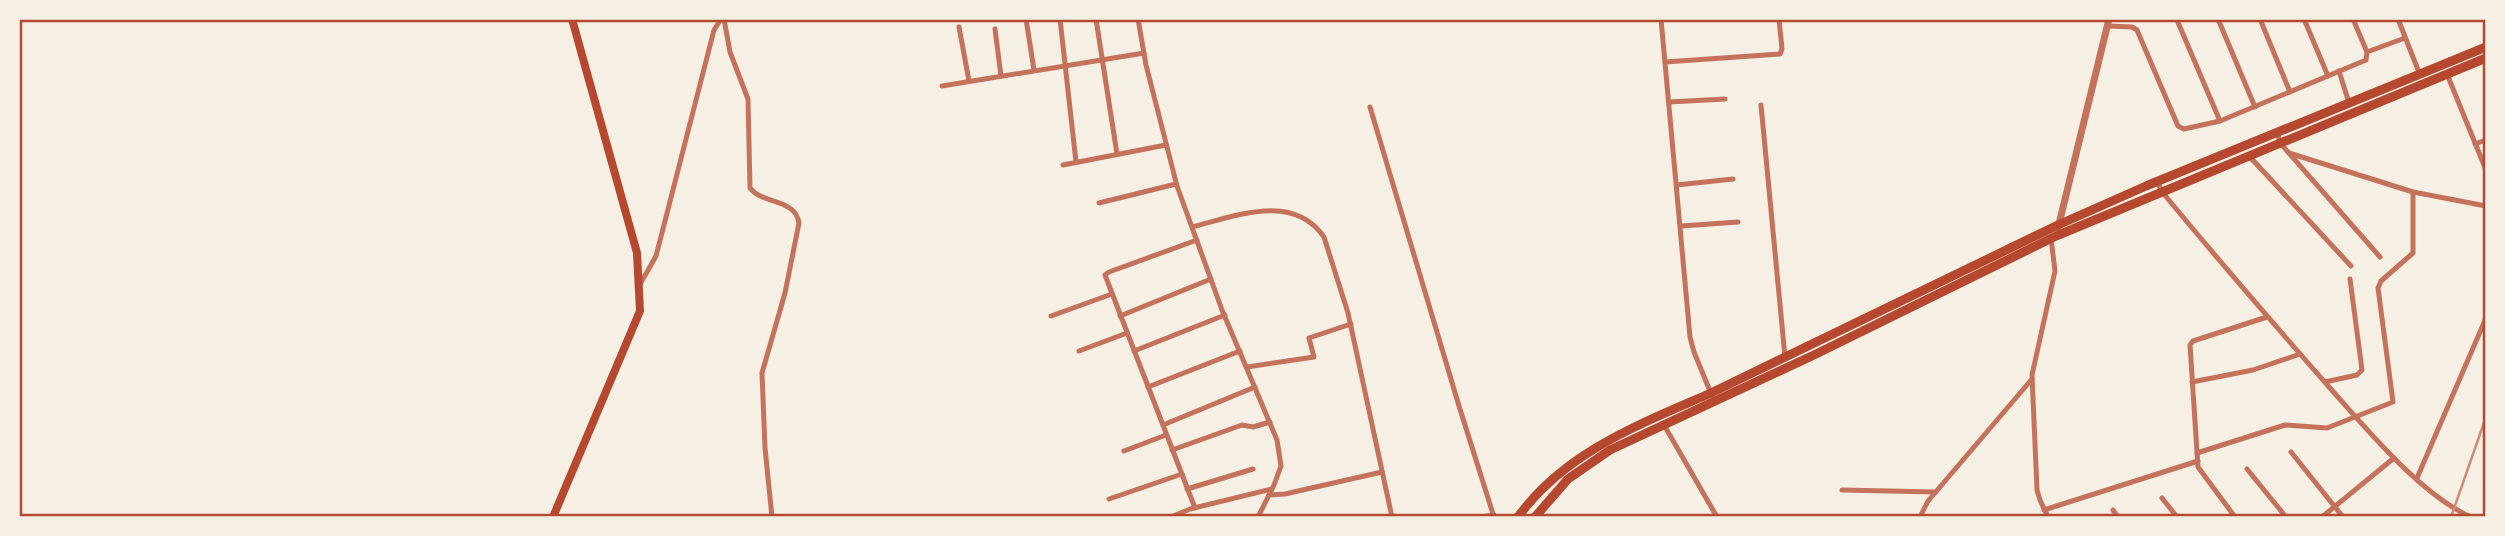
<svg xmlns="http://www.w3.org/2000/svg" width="2505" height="536" viewBox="0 0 2505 536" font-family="'PT Sans Narrow',sans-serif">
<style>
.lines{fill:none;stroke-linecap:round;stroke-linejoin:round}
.minor{stroke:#c5725c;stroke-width:5}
.tertiary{stroke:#c5725c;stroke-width:7}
.secondary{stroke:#b5482f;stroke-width:8}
.primary{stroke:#b5482f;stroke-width:9}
.rail{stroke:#cf8b77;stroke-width:2.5}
.neatline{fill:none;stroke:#b5482f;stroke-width:2.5}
</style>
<rect width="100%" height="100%" fill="#f6efe4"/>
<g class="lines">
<!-- minor -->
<g class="minor">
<path d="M 724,19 L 730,52 L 748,99 L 750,188 C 763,205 795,198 799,223 L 785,293 L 762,373 L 765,448 L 772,517"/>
<path d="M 1026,19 L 1034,70"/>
<path d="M 1060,19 L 1076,162"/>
<path d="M 1096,19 L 1117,154"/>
<path d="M 1138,19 L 1146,65 L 1177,186 L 1222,310 L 1277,440 L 1281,466 L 1274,485 L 1258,517"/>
<path d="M 1661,19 L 1690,337 L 1694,352 L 1712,396"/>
<path d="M 2218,19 L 2255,107"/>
<path d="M 2260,19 L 2290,92"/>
<path d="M 2304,19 L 2328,76"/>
<path d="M 2398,19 L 2420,75"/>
<path d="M 2177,20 L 2220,121"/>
<path d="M 2108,26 L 2132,27 L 2137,30 L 2178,126 L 2184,129 L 2220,121 L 2366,60 L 2367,52 L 2353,19"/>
<path d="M 959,27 L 969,81"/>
<path d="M 995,29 L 1001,76"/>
<path d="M 2367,52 L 2405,38"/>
<path d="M 1665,62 L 1780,54 L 1782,49 L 1779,19"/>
<path d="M 2339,71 L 2349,103"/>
<path d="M 2447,74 L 2486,170"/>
<path d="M 942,86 L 1144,53"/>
<path d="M 1669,102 L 1725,99"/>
<path d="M 1761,105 L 1785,357"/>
<path d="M 1370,107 L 1459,406 L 1494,517"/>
<path d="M 2277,133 L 2281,144 L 2380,257"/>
<path d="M 2475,144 L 2486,140"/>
<path d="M 2289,153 L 2413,192 L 2486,206"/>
<path d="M 2250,157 L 2351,266"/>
<path d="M 1063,165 L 1166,145"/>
<path d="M 2157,182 L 2163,193 C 2220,262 2278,329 2337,396 C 2372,435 2423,496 2471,517"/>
<path d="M 1677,185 L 1733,179"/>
<path d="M 1099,203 L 1176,184"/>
<path d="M 1681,226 L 1738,222"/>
<path d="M 1192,227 C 1236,216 1293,192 1324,237 L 1348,313 L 1392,517"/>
<path d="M 639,286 L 656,256 L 714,30 L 721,19"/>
<path d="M 1051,316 L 1112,294"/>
<path d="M 1120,316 L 1211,279"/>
<path d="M 1079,351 L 1127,333"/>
<path d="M 1134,351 L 1225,315"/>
<path d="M 1247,367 L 1314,357 L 1309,338 L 1351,324"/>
<path d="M 2192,382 L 2253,370 L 2300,354"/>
<path d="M 2325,382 L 2357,375 L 2362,370 L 2350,279"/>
<path d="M 1148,387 L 1240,351"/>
<path d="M 1163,425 L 1255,387"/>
<path d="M 1664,425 L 1717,517"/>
<path d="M 1172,450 L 1242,425 L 1253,427 L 1270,422"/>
<path d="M 1124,451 L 1166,435"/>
<path d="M 2291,452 L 2343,517"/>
<path d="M 2197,453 L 2285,425 L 2327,428 L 2393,402 L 2378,288 L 2381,281 L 2413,253 L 2413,192"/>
<path d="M 2247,469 L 2286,517"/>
<path d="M 2417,478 L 2486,318"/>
<path d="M 1187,489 L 1253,469"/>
<path d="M 1842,490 L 1936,492"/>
<path d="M 1269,495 L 1285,494 L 1382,472"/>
<path d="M 2162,498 L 2177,517"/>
<path d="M 1109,499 L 1182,474"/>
<path d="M 1195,508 L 1105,275 L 1109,272 L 1197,240"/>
<path d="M 2044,510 L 2198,461"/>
<path d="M 2113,510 L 2118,517"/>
<path d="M 1171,517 L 1190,509 L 1272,489"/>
<path d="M 1482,517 L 1494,515"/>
<path d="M 1920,517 L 1928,501 L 2032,379"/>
<path d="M 2048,517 L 2040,500 L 2037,490 L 2032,375 L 2055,271 L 2051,238"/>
<path d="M 2235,517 L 2198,467 L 2190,345 L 2193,341 L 2267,317"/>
<path d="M 2322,517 L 2394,458"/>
</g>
<!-- tertiary -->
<path class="tertiary" d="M 2058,228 L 2109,19"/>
<!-- secondary -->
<path class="secondary" d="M 553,517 L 640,311 L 637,253 L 572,19"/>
<!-- primary -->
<g class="primary">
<path d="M 1518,517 C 1565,452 1640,424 1711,393 L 2058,225 L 2146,186 L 2486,47"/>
<path d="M 1535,517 L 1568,479 L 1610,450 L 1814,355 L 2056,236 L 2486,58"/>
</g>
<!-- rail -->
<path class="rail" d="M 2451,517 L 2486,417"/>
</g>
<!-- border -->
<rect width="2505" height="536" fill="none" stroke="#f6efe4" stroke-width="42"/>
<rect x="21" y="21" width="2463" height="494" class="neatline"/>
</svg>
